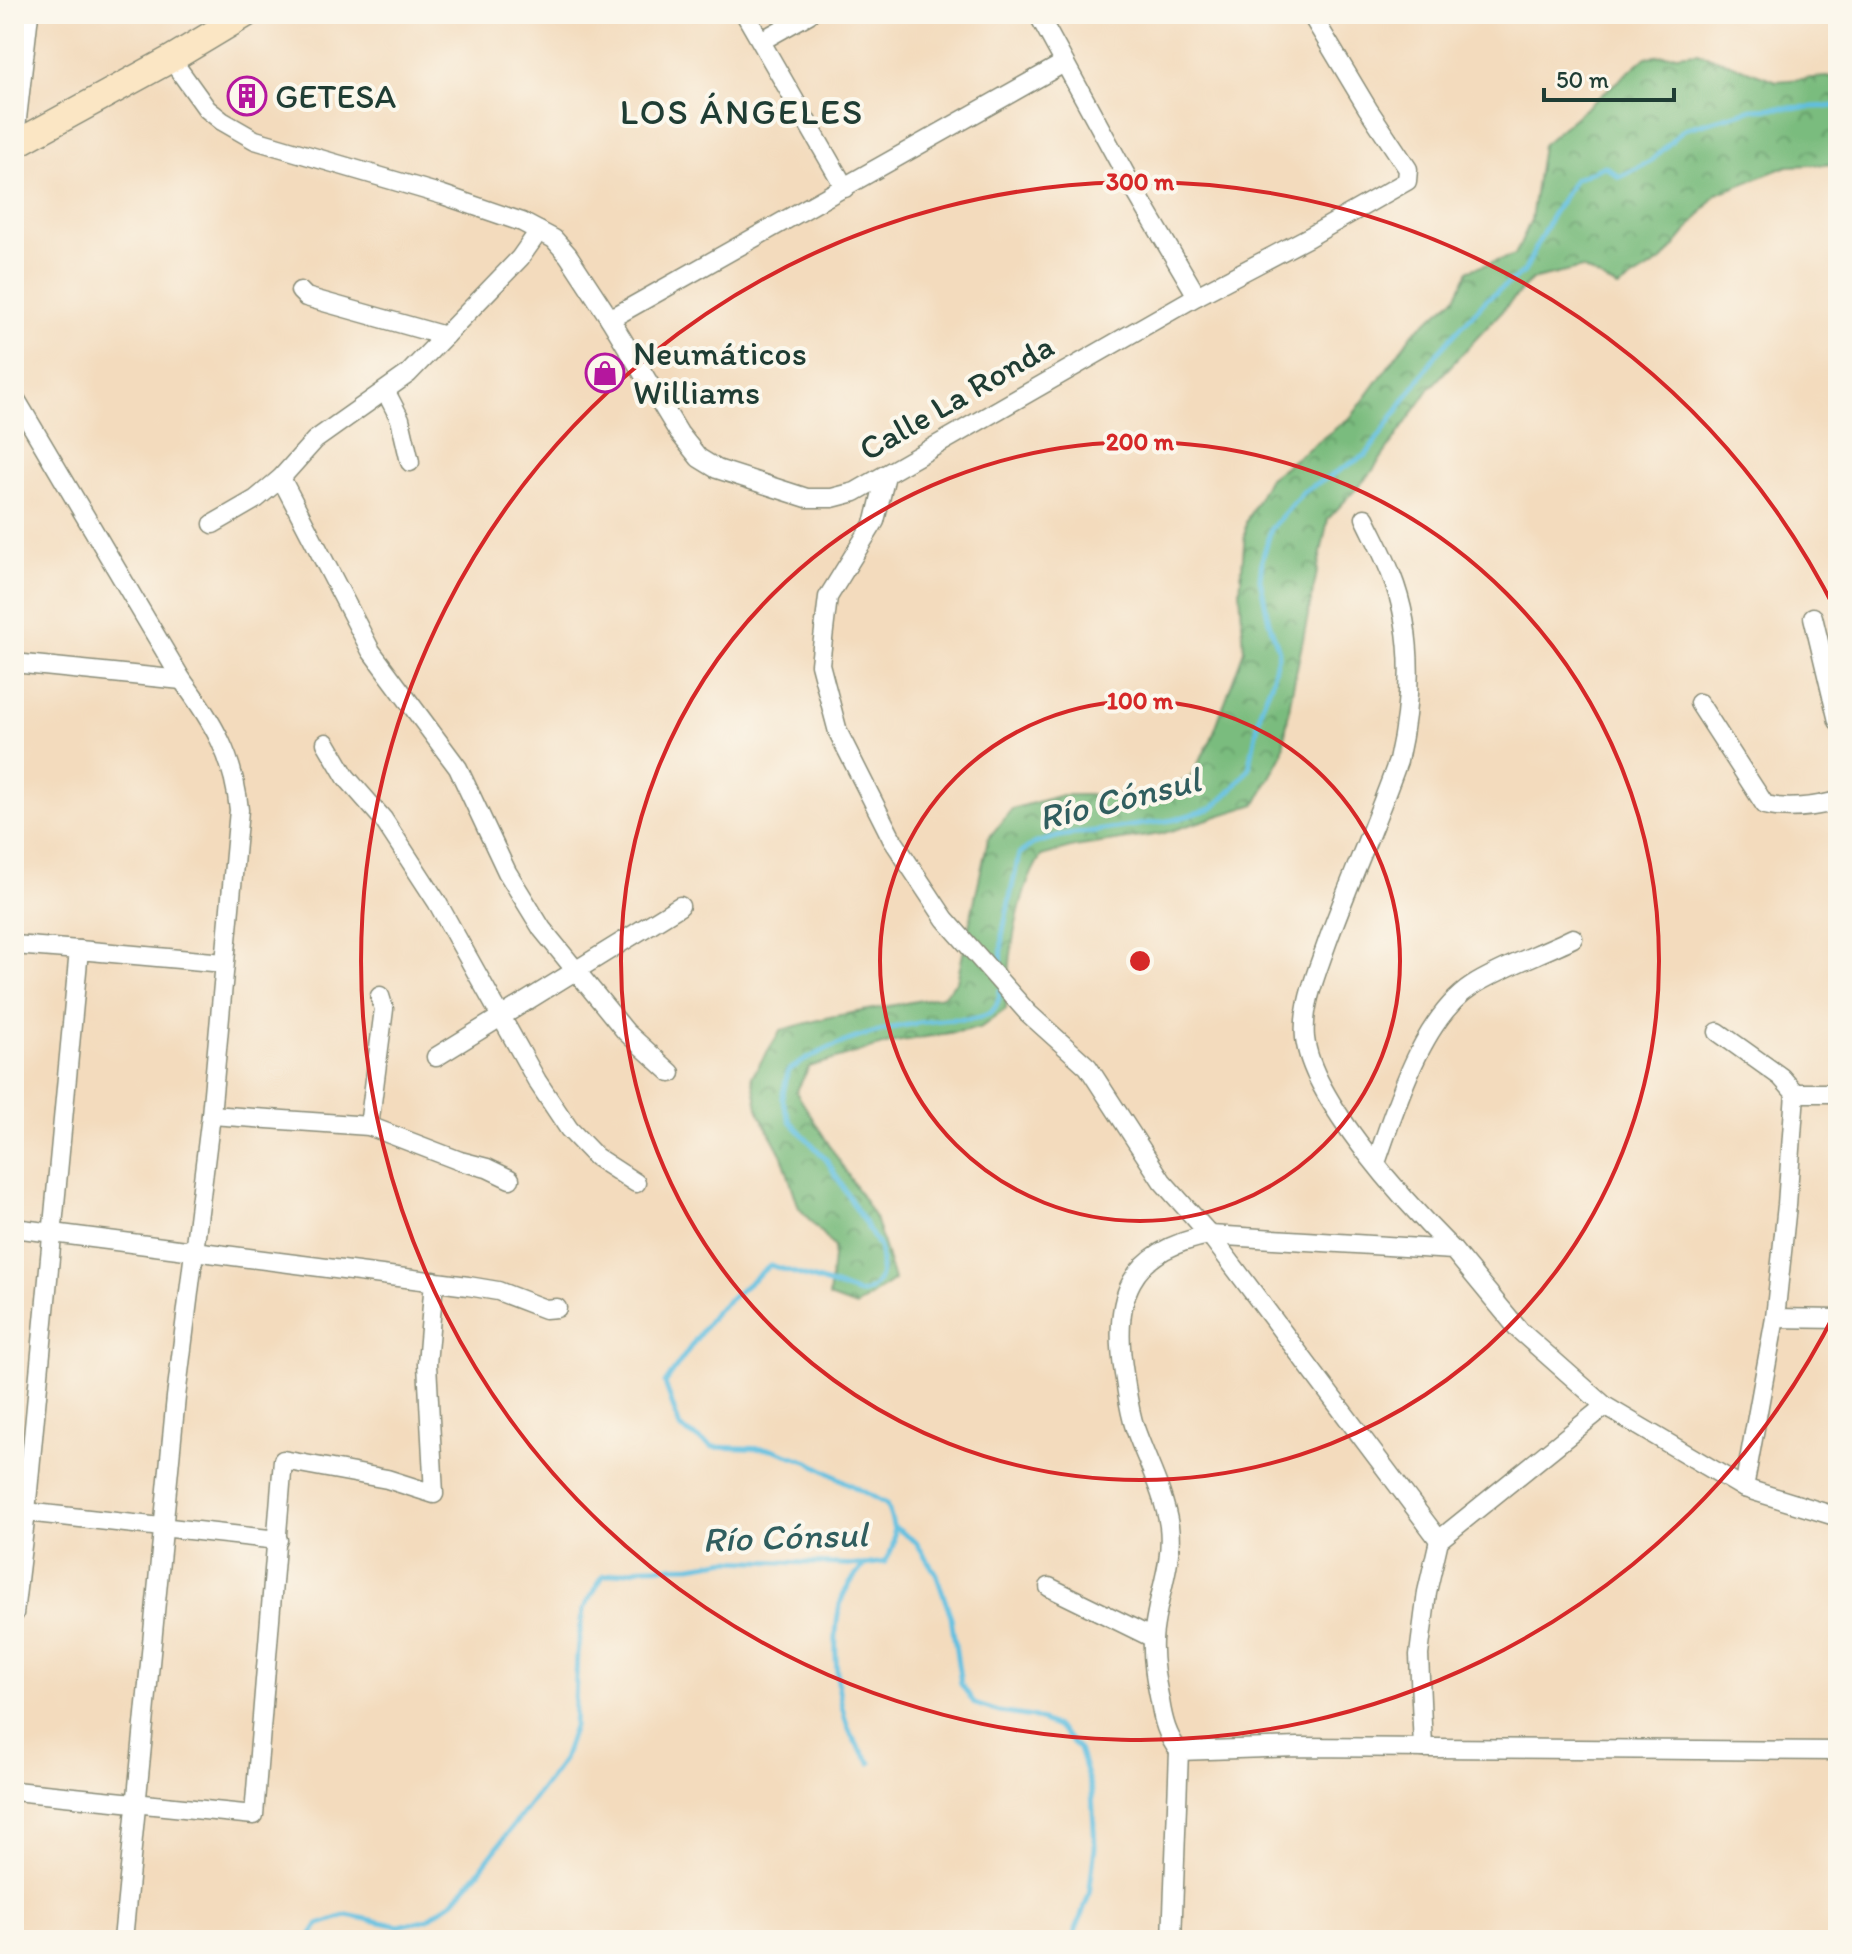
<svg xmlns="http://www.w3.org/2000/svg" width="1852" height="1954" viewBox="0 0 1852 1954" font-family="Itim,sans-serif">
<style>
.forest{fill:url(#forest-crowns);stroke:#4c7c59;stroke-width:2}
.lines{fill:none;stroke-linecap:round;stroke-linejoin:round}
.stream{stroke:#61bfe0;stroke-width:5}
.minor-casing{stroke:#898c78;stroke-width:21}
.secondary-casing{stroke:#898c78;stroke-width:29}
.minor{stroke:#fff;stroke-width:18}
.secondary{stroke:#fbe6c4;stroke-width:26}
.ring{fill:none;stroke:#d62828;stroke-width:4}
.labels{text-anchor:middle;stroke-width:8;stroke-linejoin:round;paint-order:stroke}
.poi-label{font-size:34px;fill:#1f3d34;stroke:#fbf7ec;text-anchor:start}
.street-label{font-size:34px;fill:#1f3d34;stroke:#fbf7ec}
.neighbourhood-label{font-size:36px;letter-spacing:2px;fill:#1f3d34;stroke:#fbf7ec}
.water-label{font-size:36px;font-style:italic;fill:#305e5f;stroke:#fbf7ec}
.centre{fill:#d62828;stroke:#fbf7ec;stroke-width:4}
.ring-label{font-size:24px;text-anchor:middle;font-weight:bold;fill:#d62828;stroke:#fbf7ec;stroke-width:8;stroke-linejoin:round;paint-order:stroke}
</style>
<defs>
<pattern id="forest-crowns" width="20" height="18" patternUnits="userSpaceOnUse" patternTransform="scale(2)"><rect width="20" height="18" fill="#7abc7e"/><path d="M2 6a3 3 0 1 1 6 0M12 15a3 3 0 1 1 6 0" fill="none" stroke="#639a68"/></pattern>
</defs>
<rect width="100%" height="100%" fill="#fbf7ec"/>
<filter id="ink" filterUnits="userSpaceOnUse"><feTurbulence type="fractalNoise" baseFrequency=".0125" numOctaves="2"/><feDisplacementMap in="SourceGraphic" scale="16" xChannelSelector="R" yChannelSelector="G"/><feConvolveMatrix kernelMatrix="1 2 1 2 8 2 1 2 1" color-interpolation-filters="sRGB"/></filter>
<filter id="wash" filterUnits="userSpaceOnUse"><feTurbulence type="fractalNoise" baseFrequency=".006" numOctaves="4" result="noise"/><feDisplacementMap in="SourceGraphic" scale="32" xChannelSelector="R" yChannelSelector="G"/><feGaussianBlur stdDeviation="1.8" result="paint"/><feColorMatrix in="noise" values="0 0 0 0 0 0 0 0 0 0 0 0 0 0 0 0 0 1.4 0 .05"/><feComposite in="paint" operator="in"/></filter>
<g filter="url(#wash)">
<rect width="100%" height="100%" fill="#f3dbbd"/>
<!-- forest -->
<path class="forest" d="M 1697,52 L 1777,81 L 1838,76 L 1838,164 L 1787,166 L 1717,194 L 1663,260 L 1618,288 L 1582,268 L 1531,280 L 1430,388 L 1371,473 L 1328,519 L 1291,697 L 1282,755 L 1256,804 L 1161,834 L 1074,847 L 1041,856 C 1015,896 1009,962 1006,1009 L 980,1028 L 889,1043 L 809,1067 L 796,1092 L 875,1218 L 894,1280 L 856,1307 L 829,1297 L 834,1247 L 799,1208 L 782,1156 L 759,1113 L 752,1076 L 781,1030 L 830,1017 L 943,996 L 957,981 L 988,839 L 1012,809 L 1062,795 L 1151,795 L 1190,778 L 1211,740 L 1244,650 L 1240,591 L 1246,522 L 1268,479 L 1352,416 L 1413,333 L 1456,297 L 1469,270 L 1515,255 L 1531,220 L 1542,145 L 1646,57 Z"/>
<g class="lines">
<!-- stream -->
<g class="stream">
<path d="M 1001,976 L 1002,936 L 1019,854 L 1033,844 L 1060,836 L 1173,820 L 1213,808 L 1231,791 L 1249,769 L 1261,708 L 1271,684 L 1279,651 L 1269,622 L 1260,579 L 1262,560 L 1271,529 L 1303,492 L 1367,454 L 1438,352 L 1487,299 L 1524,272 L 1551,217 L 1575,179 L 1605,166 L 1619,177 L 1650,162 L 1684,129 L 1753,109 L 1838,106"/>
<path d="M 896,1528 L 916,1542 L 936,1574 L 951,1617 L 961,1684 L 975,1704 L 999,1712 L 1032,1717 L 1057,1727 L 1079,1749 L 1092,1792 L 1095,1847 L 1089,1895 L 1072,1940"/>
<path d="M 864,1565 C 856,1575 848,1584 843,1596 C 830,1630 836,1699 850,1732 C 854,1743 864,1753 871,1763"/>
<path d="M 308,1940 L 318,1925 L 347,1915 L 399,1926 L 428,1919 L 454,1900 L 479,1871 L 563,1760 L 574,1726 L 577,1654 L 583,1610 L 603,1576 L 645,1567 L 691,1566 L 728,1560 L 864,1565 L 885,1562 C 899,1541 895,1526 886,1504 L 809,1462 L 772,1449 L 712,1447 L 680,1428 L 665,1383 L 716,1311 L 770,1265 L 860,1294 C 884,1288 883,1268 879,1247 L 826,1159 L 790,1121 L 782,1098 L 788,1071 C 831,1041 890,1025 942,1020 C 956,1018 978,1022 991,1012 C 997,1007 1000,997 1000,990"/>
</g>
</g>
</g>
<g filter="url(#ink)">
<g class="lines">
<defs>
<g id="minor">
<path d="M 745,14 L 845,188"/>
<path d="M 1038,14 L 1127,177 L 1197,296"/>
<path d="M 761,41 L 809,14"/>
<path d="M 171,59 L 207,109 L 222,121 L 255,140 L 443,195 L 522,222 L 554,239 L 568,255 L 610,319 L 679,433 L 699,458 L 717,469 L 807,498 L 832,498 L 855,492 L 1197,296 L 1309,237 L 1407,181 L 1408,169 L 1368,109 L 1311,14"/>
<path d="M 14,145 L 29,14"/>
<path d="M 300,291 L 306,297 L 445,336"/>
<path d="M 610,319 L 1064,63"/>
<path d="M 386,392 L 400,419 L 410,462"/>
<path d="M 14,396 L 182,680 C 213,722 234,757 239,810 L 211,1115 L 176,1397 L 123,1940"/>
<path d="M 886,475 L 875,521 L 828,597 L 820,664 L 838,732 L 892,839 L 945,919 L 1028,1013 L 1088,1067 L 1162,1181 L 1210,1235 L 1439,1540"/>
<path d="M 281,478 L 371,651 L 458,768 L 507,872 L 542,929 L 626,1032 L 671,1073"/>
<path d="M 1365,518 C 1374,537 1384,555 1391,574 C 1415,634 1412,699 1398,761 C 1376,823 1349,882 1327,943 C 1317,972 1302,1006 1305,1038 C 1312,1101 1408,1205 1453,1250"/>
<path d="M 213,524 L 256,499 L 281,478 L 315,440 L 408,374 L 520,258 L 539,231"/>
<path d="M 1813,617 L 1838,721"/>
<path d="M 14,663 L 182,680"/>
<path d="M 1699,703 L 1765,805 C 1789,811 1814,807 1838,801"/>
<path d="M 326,743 L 346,777 L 383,819 L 437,902 L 537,1081 L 569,1129 L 596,1157 L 636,1183"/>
<path d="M 14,945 L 79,950"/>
<path d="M 1718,1032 L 1781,1077 L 1795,1093 L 1787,1205 L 1775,1318 L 1744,1488"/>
<path d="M 436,1057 L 680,906"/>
<path d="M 1795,1093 L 1838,1093"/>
<path d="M 211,1115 L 369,1126 L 460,1161 L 487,1168 L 510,1179"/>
<path d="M 369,1126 L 384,1009 L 380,996"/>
<path d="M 1376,1163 C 1395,1109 1421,1019 1472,986 C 1502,967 1541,954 1573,938"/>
<path d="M 14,1228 L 468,1286 L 498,1291 L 545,1309 L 557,1308"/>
<path d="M 1775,1318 L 1838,1319"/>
<path d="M 17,1511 L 278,1540"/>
<path d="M 1049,1587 L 1153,1638"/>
<path d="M 14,1614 L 26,1512 L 79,950 L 224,963"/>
<path d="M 1423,1748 L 1419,1655 L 1427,1592 L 1439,1540 L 1605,1406"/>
<path d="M 1179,1751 L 1299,1747 L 1838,1751"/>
<path d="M 14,1791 L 254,1815 L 283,1460 L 387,1479 L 434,1494 L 427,1364 L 434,1281"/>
<path d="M 1172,1940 L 1179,1751 C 1167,1736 1163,1720 1160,1701 C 1156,1681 1152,1661 1153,1640 C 1155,1601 1174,1565 1169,1526 C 1164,1492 1146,1460 1135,1428 C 1129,1411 1127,1391 1124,1374 C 1112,1298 1128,1250 1210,1235 L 1453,1250 L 1519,1330 L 1605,1406 L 1744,1488 L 1838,1517"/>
</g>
<path id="secondary" d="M 14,145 L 171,59 L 246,14"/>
</defs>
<!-- minor casing -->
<use href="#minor" class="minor-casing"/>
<!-- secondary casing -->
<use href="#secondary" class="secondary-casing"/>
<!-- minor -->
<use href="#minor" class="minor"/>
<!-- secondary -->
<use href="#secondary" class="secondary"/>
</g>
</g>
<!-- distance rings -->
<g class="ring">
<circle cx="1140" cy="961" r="260"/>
<circle cx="1140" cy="961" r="519"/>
<path d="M1837 1309A779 779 0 1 1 1837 613"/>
</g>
<!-- icons -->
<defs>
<symbol id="building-ring" viewBox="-11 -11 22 22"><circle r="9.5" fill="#fbf7ec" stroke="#b5179e" stroke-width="1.5"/><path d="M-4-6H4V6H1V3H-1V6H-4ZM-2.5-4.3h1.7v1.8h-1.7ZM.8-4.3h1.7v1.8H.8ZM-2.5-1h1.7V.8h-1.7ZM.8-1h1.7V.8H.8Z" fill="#b5179e"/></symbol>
<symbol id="shop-ring" viewBox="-11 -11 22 22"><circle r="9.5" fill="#fbf7ec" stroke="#b5179e" stroke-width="1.5"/><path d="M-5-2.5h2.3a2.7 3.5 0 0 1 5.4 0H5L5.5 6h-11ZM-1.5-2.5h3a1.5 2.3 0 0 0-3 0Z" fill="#b5179e"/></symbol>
</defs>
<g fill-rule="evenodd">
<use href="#building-ring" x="225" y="74" width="44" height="44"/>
<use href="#shop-ring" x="583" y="351" width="44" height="44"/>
</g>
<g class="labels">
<!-- poi labels -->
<g class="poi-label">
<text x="275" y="108">GETESA</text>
<text x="633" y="365">Neumáticos<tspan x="633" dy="39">Williams</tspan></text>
</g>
<!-- street labels -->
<g class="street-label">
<text transform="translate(956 397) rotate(-30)" y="12">Calle La Ronda</text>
</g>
<!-- neighbourhood labels -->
<g class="neighbourhood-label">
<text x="742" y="124">LOS ÁNGELES</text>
</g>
<!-- water labels -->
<g class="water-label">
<text transform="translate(1119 798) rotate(-14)" y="13">Río Cónsul</text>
<text transform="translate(785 1536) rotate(-2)" y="13">Río Cónsul</text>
</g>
</g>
<circle cx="1140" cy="961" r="12" class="centre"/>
<g class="ring-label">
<text x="1140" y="190">300 m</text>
<text x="1140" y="450">200 m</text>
<text x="1140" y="709">100 m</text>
</g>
<!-- margin -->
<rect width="1852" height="1954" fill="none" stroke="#fbf7ec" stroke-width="48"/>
<!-- scale -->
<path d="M1544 88v12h130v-12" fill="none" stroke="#1f3d34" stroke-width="4"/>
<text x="1556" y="88" font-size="24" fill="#1f3d34" stroke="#fbf7ec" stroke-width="6" paint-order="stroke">50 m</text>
</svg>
